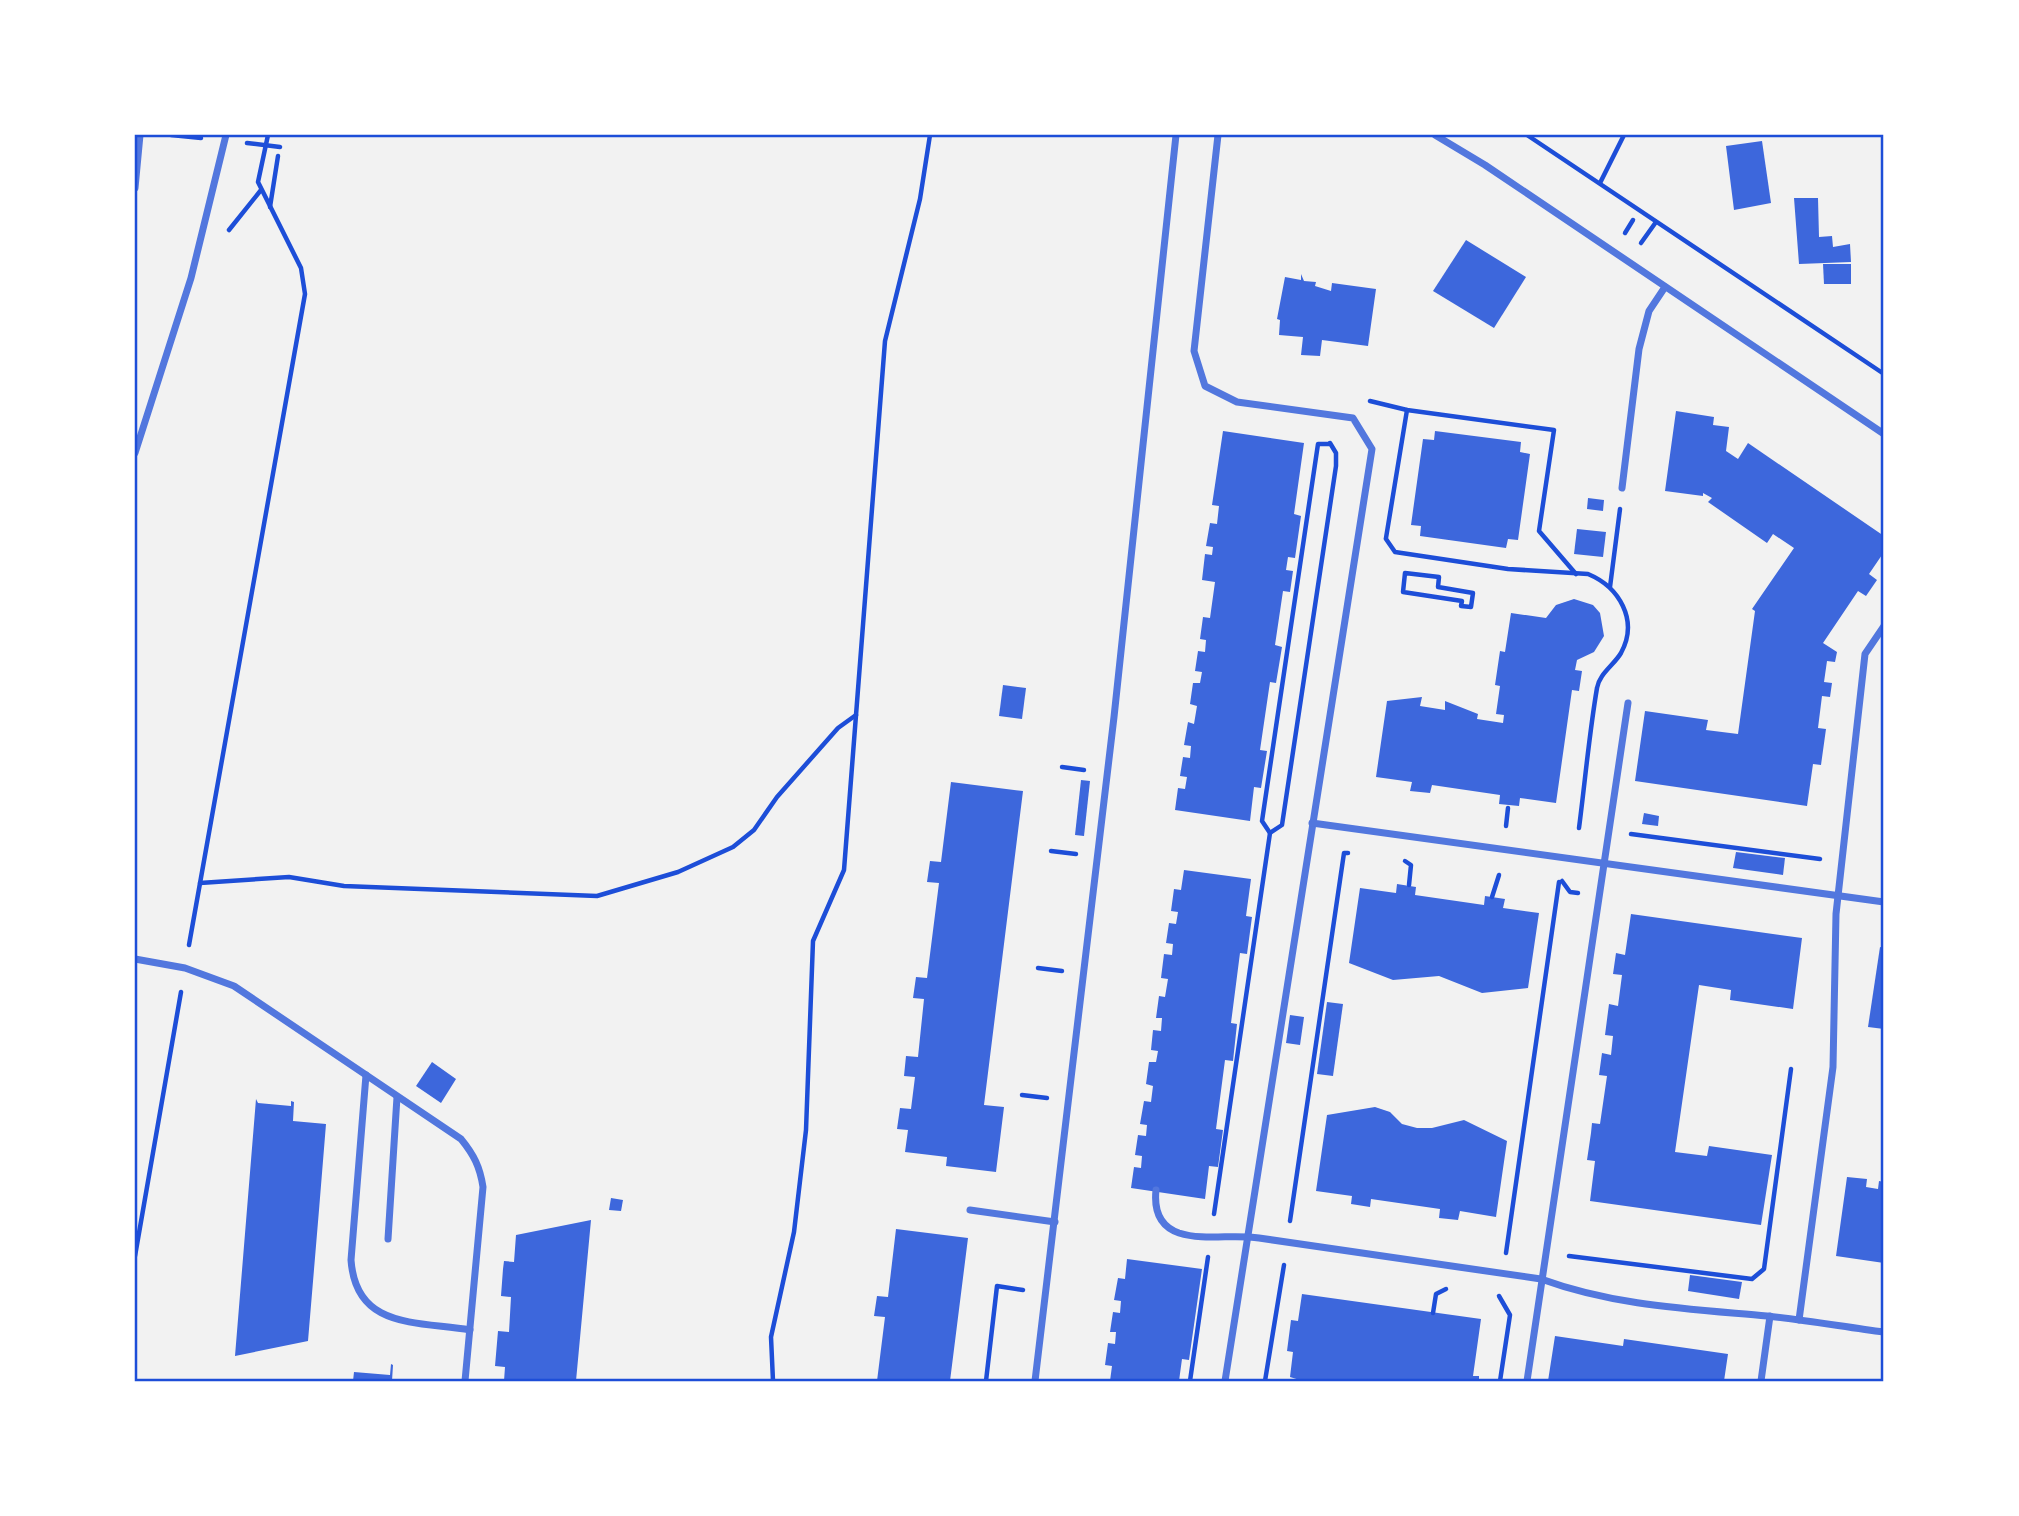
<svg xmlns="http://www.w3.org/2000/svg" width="2019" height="1516" viewBox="0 0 2019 1516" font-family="'DM Sans',sans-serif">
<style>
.building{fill:#3d67dc}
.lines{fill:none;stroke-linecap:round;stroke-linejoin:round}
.path{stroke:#1d4ed8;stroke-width:4.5}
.minor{stroke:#5277de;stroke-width:7}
.neatline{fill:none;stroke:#1d4ed8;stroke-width:2.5}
</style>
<rect width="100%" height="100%" fill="#f2f2f2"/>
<!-- building -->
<g class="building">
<path d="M 1762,141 L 1771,203 L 1734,210 L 1726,146 Z"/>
<path d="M 1794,198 L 1818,198 L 1819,237 L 1832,236 L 1833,247 L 1850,244 L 1851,262 L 1799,264 Z"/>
<path d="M 1466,240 L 1526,277 L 1494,328 L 1433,291 Z"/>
<path d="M 1823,264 L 1851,264 L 1851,284 L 1824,284 Z"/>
<path d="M 1301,274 L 1304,281 L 1316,282 L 1315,286 L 1331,291 L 1332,283 L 1376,289 L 1368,346 L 1322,340 L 1320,356 L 1301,355 L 1303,337 L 1279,335 L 1280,320 L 1277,319 L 1285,277 L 1301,280 Z"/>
<path d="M 1676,411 L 1714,417 L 1713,425 L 1729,427 L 1726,451 L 1738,459 L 1748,443 L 1884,536 L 1884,552 L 1869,574 L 1877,580 L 1866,596 L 1858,591 L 1823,643 L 1837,652 L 1835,662 L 1827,661 L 1824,682 L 1832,683 L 1830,697 L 1822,696 L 1818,728 L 1826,729 L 1821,765 L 1813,764 L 1807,806 L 1635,781 L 1645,711 L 1708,720 L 1706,730 L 1738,734 L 1755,611 L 1752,609 L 1794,548 L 1773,534 L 1767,543 L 1708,502 L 1712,498 L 1703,493 L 1703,496 L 1665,491 Z"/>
<path d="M 1223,431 L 1304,443 L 1294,514 L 1301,516 L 1295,558 L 1288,557 L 1286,570 L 1293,571 L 1290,592 L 1283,591 L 1275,645 L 1282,647 L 1276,683 L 1270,682 L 1260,750 L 1267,751 L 1261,788 L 1254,787 L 1250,821 L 1175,810 L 1178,788 L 1185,789 L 1187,777 L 1180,776 L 1183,757 L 1190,758 L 1191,746 L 1184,745 L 1188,722 L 1194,724 L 1197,706 L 1190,704 L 1193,683 L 1200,683 L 1202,672 L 1195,671 L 1198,651 L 1205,652 L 1206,640 L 1200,639 L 1203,617 L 1210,618 L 1215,582 L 1202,580 L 1205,554 L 1212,555 L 1213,547 L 1206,546 L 1210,523 L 1217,524 L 1219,506 L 1212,505 Z"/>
<path d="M 1435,431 L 1521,442 L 1520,452 L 1530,454 L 1518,540 L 1508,539 L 1506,548 L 1420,536 L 1421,526 L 1411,525 L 1423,439 L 1434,440 Z"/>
<path d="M 1588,498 L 1604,500 L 1603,511 L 1587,509 Z"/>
<path d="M 1577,529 L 1606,532 L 1603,557 L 1574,554 Z"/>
<path d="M 1574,599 L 1593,605 L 1600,613 L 1604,636 L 1594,652 L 1577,660 L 1575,670 L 1582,671 L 1579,691 L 1572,690 L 1556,803 L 1520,798 L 1519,806 L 1499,804 L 1500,795 L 1432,785 L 1430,793 L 1410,791 L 1412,782 L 1376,777 L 1387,701 L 1422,697 L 1420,706 L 1445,710 L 1445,701 L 1478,714 L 1477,719 L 1503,723 L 1504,715 L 1496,714 L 1500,686 L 1495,685 L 1500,651 L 1505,652 L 1511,613 L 1546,618 L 1556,605 Z"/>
<path d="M 1003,685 L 1026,688 L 1022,719 L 999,716 Z"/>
<path d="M 1081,780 L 1090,781 L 1084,836 L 1075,835 Z"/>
<path d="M 951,782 L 1023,791 L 984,1105 L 1004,1107 L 996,1172 L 946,1166 L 947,1157 L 905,1152 L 908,1130 L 897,1129 L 900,1108 L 911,1109 L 915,1077 L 904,1076 L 906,1056 L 918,1057 L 924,999 L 913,998 L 916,977 L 927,978 L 939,883 L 927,882 L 930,861 L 941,862 Z"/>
<path d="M 1644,813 L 1659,816 L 1658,826 L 1642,824 Z"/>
<path d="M 1736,852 L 1785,858 L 1783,875 L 1733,868 Z"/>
<path d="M 1184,870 L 1251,879 L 1246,916 L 1252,917 L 1247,954 L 1240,953 L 1231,1023 L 1237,1024 L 1233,1061 L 1225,1060 L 1216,1129 L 1223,1130 L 1218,1167 L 1209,1166 L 1205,1199 L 1131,1188 L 1134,1167 L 1141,1168 L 1142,1156 L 1135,1155 L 1138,1135 L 1146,1136 L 1147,1125 L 1140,1124 L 1144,1101 L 1151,1102 L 1153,1086 L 1146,1084 L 1149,1062 L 1156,1062 L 1158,1051 L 1151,1050 L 1153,1030 L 1161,1031 L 1162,1018 L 1156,1018 L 1159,996 L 1165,997 L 1168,979 L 1161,978 L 1164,954 L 1172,955 L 1173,944 L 1166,943 L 1169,923 L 1176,924 L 1178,912 L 1171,911 L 1174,889 L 1181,890 Z"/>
<path d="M 1397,884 L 1416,887 L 1415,895 L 1484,905 L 1485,896 L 1505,899 L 1503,908 L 1539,913 L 1528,988 L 1482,993 L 1439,976 L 1393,980 L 1349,963 L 1360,888 L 1396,893 Z"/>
<path d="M 1631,914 L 1802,938 L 1793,1009 L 1730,1000 L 1731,990 L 1699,985 L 1675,1152 L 1707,1156 L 1709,1146 L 1772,1155 L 1761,1225 L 1590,1201 L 1595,1161 L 1587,1160 L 1591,1133 L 1592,1123 L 1600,1124 L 1607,1076 L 1599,1075 L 1602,1053 L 1611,1055 L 1613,1036 L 1605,1035 L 1609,1004 L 1618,1006 L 1622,975 L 1613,974 L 1616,953 L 1625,955 Z"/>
<path d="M 1880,947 L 1884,948 L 1884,1029 L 1868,1027 Z"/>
<path d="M 1327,1002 L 1343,1004 L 1333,1076 L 1317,1074 Z"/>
<path d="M 1290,1015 L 1304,1017 L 1300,1045 L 1286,1043 Z"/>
<path d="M 432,1062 L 456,1079 L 441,1103 L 416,1086 Z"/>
<path d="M 256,1099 L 258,1103 L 291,1106 L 291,1101 L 294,1102 L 293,1121 L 326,1124 L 319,1210 L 308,1341 L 235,1356 Z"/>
<path d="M 1375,1107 L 1390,1112 L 1402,1124 L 1417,1128 L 1432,1128 L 1464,1120 L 1507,1141 L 1496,1217 L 1460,1211 L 1458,1220 L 1439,1218 L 1440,1209 L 1371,1199 L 1370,1207 L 1351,1204 L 1352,1196 L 1316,1191 L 1327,1115 Z"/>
<path d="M 1847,1177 L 1867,1179 L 1866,1187 L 1878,1189 L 1879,1181 L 1884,1182 L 1884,1263 L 1836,1256 Z"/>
<path d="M 611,1198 L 623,1200 L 621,1211 L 609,1210 Z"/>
<path d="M 591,1220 L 576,1381 L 504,1381 L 505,1367 L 495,1366 L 498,1331 L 509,1332 L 511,1297 L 501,1296 L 503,1269 L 504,1261 L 514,1262 L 516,1235 Z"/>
<path d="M 896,1229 L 968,1238 L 950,1381 L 877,1381 L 885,1317 L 874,1316 L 877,1296 L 888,1297 Z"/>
<path d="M 1127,1259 L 1202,1269 L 1189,1360 L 1182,1359 L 1179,1381 L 1110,1381 L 1112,1366 L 1105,1365 L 1108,1343 L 1115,1344 L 1116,1332 L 1110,1332 L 1113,1312 L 1120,1313 L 1121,1301 L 1114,1300 L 1118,1278 L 1125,1279 Z"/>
<path d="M 1690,1275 L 1742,1282 L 1739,1299 L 1688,1291 Z"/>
<path d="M 1302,1294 L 1481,1319 L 1473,1376 L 1479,1376 L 1479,1381 L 1303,1381 L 1290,1377 L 1293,1352 L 1287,1351 L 1291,1320 L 1298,1321 Z"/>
<path d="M 1555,1336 L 1623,1346 L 1624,1339 L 1728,1354 L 1724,1381 L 1548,1381 Z"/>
<path d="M 391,1364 L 393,1365 L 392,1381 L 353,1381 L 354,1372 L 390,1375 Z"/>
</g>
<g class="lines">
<!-- path -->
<g class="path">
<path d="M 171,135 L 201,138"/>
<path d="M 1527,135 L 1884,374"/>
<path d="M 247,143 L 280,147"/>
<path d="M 1600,183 L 1624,135"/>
<path d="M 270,207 L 278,156"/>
<path d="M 229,230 L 261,190"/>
<path d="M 1625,233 L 1633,220"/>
<path d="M 1641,243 L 1656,222"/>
<path d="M 1370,401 L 1407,410 L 1554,430 L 1539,531 L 1576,574"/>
<path d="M 1386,538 L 1407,410"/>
<path d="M 1386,539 L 1395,552 L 1508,569 L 1588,574 C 1619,587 1639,620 1621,653 C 1614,665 1599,674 1597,688 C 1589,735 1585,782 1579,828"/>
<path d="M 1405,573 L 1439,577 L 1438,587 L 1473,593 L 1471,607 L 1461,606 L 1462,601 L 1403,592 Z"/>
<path d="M 1610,587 L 1620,509"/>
<path d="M 1062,767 L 1084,770"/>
<path d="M 1506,826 L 1508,808"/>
<path d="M 1270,833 L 1282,825 L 1336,466 L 1336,453 L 1330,443"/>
<path d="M 1631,834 L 1820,859"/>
<path d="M 1051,851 L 1076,854"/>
<path d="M 1405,861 L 1411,865 L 1409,885"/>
<path d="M 1562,881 L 1570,892 L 1578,893"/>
<path d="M 200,883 L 289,877 L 344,886 L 597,896 L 678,872 L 733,847 L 754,830 L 777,797 L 838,728 L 856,715"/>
<path d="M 1492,897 L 1499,875"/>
<path d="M 189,945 L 305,294 L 301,268 L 258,182 L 268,135"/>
<path d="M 1038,968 L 1062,971"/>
<path d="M 1022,1095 L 1047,1098"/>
<path d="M 1214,1214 L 1270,833 L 1262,821 L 1318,444 L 1329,444"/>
<path d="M 1290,1221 L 1344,853 L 1348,853"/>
<path d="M 1506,1253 L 1559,882"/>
<path d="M 135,1256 L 181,992"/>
<path d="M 1569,1256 L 1752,1279 L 1764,1269 L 1791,1069"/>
<path d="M 1499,1296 L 1510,1315 L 1500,1381"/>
<path d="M 1433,1313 L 1436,1294 L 1446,1289"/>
<path d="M 773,1381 L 771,1337 L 794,1232 L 806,1130 L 813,941 L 844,870 L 885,341 L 920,199 L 930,135"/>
<path d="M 986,1381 L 997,1286 L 1023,1290"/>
<path d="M 1190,1381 L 1208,1257"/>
<path d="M 1265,1381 L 1284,1265"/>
</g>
<!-- minor -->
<g class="minor">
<path d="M 1218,135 L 1194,351 L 1205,386 L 1237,402 L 1353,418 L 1372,449 L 1225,1381"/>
<path d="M 1435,135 L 1485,165 L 1884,434"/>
<path d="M 135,188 L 140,135"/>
<path d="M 135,453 L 191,278 L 226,135"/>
<path d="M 1622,488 L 1639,349 L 1649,311 L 1665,287"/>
<path d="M 1312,823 L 1884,902"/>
<path d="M 135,959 L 185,968 L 234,986 L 461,1139 C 474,1155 480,1167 483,1187 L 465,1381"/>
<path d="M 366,1075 L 351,1260 C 356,1329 416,1321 470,1330"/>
<path d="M 1156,1190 C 1154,1209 1159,1226 1179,1233 C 1204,1241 1233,1234 1259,1238 C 1353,1251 1447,1265 1541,1279 C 1615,1306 1690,1309 1767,1316 C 1807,1320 1845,1327 1884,1332"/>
<path d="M 970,1210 L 1055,1222"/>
<path d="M 388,1239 L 397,1097"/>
<path d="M 1799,1320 L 1833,1067 L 1836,914 L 1865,654 L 1884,626"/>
<path d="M 1035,1381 L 1114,717 L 1176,135"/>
<path d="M 1527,1381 L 1628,703"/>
<path d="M 1761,1381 L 1770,1316"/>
</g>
</g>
<!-- border -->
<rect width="2019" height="1516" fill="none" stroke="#ffffff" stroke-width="273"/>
<rect x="136" y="136" width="1746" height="1244" class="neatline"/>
</svg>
